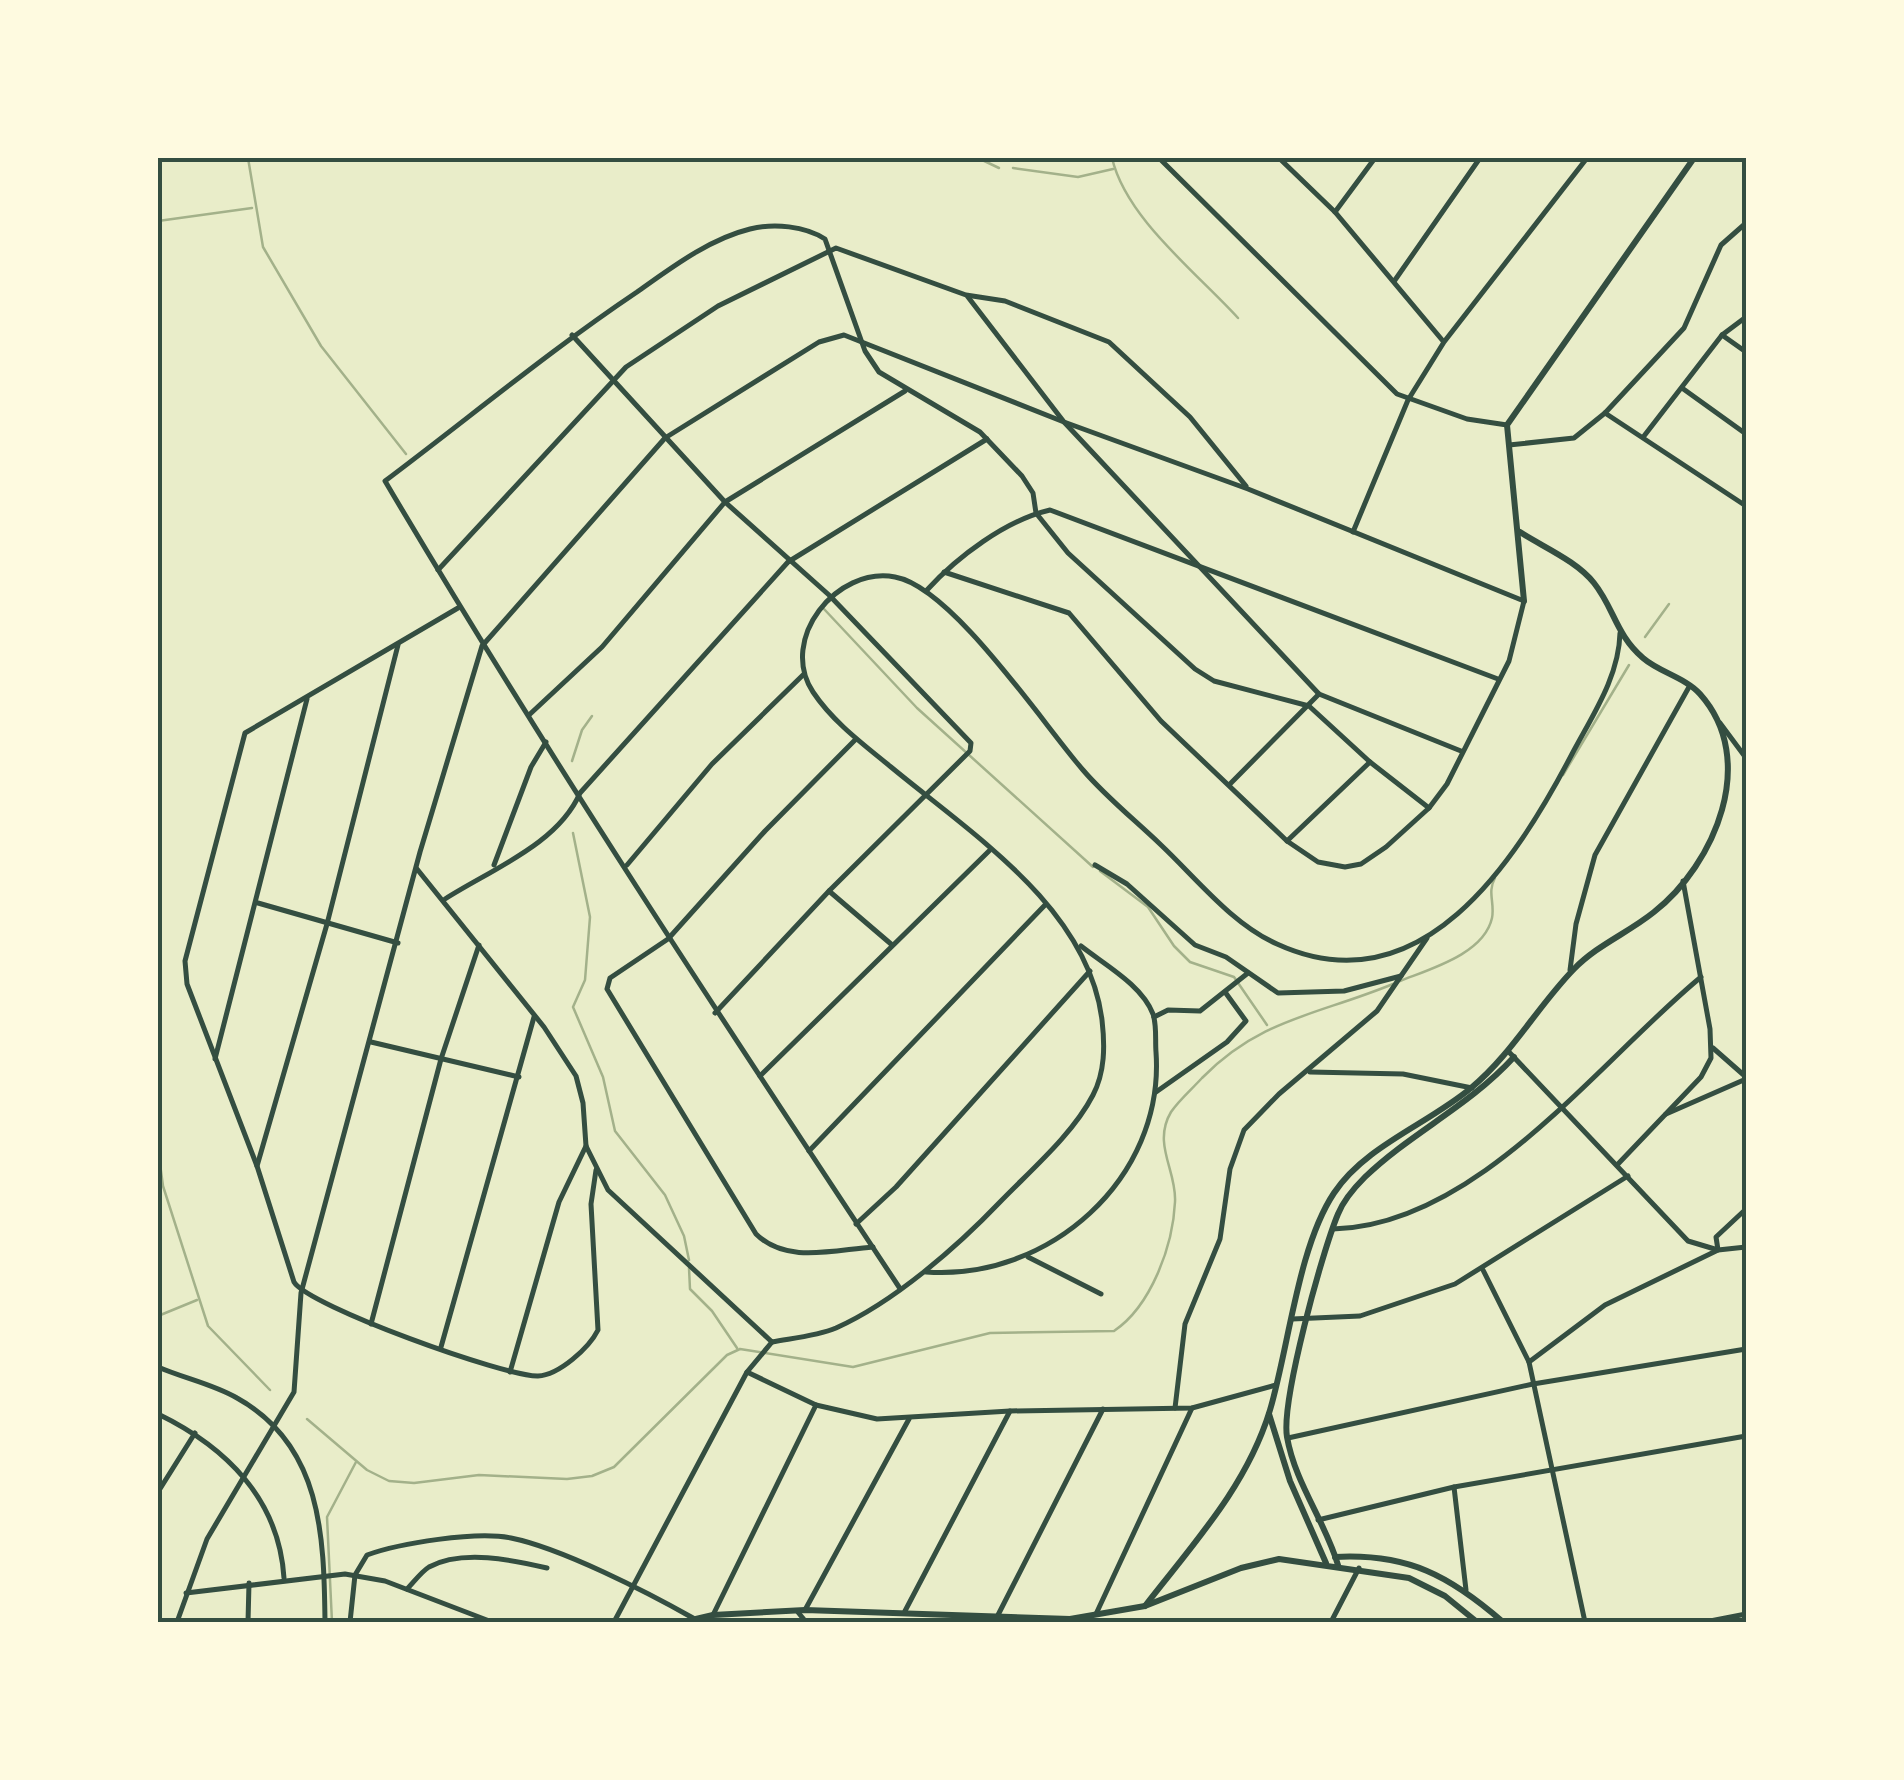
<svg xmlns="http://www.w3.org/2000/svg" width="1904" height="1780" viewBox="0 0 1904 1780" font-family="Karla,sans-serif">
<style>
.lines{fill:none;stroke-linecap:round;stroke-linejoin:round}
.stream{stroke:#a3b18a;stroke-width:2.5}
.minor{stroke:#344e41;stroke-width:5}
.tertiary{stroke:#344e41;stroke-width:6}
.neatline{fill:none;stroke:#344e41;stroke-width:4}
</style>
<rect width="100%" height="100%" fill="#e9edc9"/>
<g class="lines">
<!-- stream -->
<g class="stream">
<path d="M 248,158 L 263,247 L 321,346 L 406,454"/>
<path d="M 978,158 L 999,168"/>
<path d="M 1112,158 C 1126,218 1196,272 1238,318"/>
<path d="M 1013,168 L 1078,177 L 1113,169"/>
<path d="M 158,221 L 252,208"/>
<path d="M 824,609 L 917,708 L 1093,867"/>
<path d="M 1645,637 L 1669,604"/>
<path d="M 572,761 L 582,730 L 592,716"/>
<path d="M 1563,775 L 1629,665"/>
<path d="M 573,833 L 590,917 L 585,980 L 573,1007 L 603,1077 L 615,1131 L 665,1195 L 684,1236 L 689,1260"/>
<path d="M 1100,871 L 1148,907 L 1174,946 L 1190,962 L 1234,977 L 1267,1025"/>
<path d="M 1400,981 C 1430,969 1484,954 1492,918 C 1495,903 1487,892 1495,878"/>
<path d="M 158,1089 L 158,1140"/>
<path d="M 158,1149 L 163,1186 L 208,1326 L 270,1390"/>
<path d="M 689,1268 L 690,1289 L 712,1311 L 737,1348"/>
<path d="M 158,1316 L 197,1300"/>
<path d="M 307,1419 L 367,1470 L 389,1481 L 414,1483 L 479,1475 L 567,1479 L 592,1476 L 614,1467 L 727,1355 L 740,1349 L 853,1367 L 990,1333 L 1114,1331 C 1151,1306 1173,1246 1175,1202 C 1177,1171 1152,1144 1171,1112 C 1179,1100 1192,1089 1202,1078 C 1261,1018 1318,1015 1393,984"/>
<path d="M 332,1622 L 327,1517 L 356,1462"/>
</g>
<!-- minor -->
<g class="minor">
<path d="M 1159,158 L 1397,394 L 1467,419 L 1507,425"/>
<path d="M 1279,158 L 1335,212 L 1443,341"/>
<path d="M 1335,212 L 1375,158"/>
<path d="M 1395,280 L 1480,158"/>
<path d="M 968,297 L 1064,422 L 1319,694 L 1461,751"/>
<path d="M 572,335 L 725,502 L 829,595 L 971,743 L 970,751 L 829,891 L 715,1013"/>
<path d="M 1722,335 L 1746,352"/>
<path d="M 1682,388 L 1746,434"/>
<path d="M 1605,413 L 1746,506"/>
<path d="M 1644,436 L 1722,335 L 1746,317"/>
<path d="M 1509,445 L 1574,438 L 1605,413 L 1684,328 L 1721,245 L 1746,223"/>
<path d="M 1353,532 L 1408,400 L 1444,342 L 1587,158"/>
<path d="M 438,570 L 626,367 L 718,306 L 836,248 L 966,295 L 1005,301 L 1109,342 L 1190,417 L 1246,486"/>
<path d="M 927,590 C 957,557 1006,520 1050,510 L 1498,679"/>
<path d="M 458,608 L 245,733 L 185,961 L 187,984 L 257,1166 L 294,1282 C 308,1306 506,1377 538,1376 C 559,1375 589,1348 598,1330 L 591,1204 L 596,1170"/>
<path d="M 529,715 L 602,647 L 725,502 L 905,391"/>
<path d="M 1720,723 L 1746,758"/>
<path d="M 856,739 L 765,831 L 668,939 L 610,978 L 607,989 L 756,1234 C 786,1264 833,1250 873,1247"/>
<path d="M 1230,784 L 1319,694"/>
<path d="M 1287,841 L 1370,762"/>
<path d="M 494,865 L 531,767 L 546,742"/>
<path d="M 627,865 L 712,764 L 804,674"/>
<path d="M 1095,865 L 1127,884 L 1195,945 L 1226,957 L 1278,993 L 1344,991 L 1401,976"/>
<path d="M 417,869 L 544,1027 L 576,1076 L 583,1103 L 586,1146 L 608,1190 L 772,1342"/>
<path d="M 829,891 L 891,944"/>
<path d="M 445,899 C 492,869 558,844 580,793 L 788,562 L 987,439"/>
<path d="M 258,903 L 398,943"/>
<path d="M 1570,970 L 1576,924 L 1595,855 L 1689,687"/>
<path d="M 1154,1017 L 1168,1010 L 1200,1011 L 1248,973"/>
<path d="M 371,1042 L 519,1077"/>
<path d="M 1713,1048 L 1746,1077"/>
<path d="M 1508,1051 L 1688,1241 L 1718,1250 L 1746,1247"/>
<path d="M 215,1059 L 307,699"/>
<path d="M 1310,1072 L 1403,1074 L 1472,1088"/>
<path d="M 760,1076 L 989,851"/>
<path d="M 1156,1092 L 1227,1042 L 1246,1021 L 1225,992"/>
<path d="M 1666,1114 L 1746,1079"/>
<path d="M 809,1151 L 1045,905"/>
<path d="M 1618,1164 L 1701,1077 L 1711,1058 L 1710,1029 L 1683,881"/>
<path d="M 257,1166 L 327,924 L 398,645"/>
<path d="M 856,1224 L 896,1187 L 1090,971"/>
<path d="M 1333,1229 C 1477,1226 1599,1061 1701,977"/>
<path d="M 1718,1250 L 1716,1237 L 1746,1209"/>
<path d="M 1028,1257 L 1101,1294"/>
<path d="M 1483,1270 L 1529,1362 L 1585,1622"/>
<path d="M 926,1272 C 1048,1281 1165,1179 1156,1052 C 1155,1040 1157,1026 1153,1014 C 1142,985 1105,965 1081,946"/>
<path d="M 899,1287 C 723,1021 547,755 385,481 C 469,418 549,351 637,292 C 671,268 709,239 750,229 C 774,223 805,226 825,239 L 865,351 L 879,372 L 980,432 L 1022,476 L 1033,493 L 1036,513 L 1068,553 L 1195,669 L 1214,681 L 1309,706 L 1370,762 L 1429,808"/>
<path d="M 1292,1319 L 1360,1316 L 1455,1284 L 1628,1176"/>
<path d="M 371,1324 L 441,1059 L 479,945"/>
<path d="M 772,1342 C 794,1338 817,1336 836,1328 C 894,1302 957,1247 1000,1202 C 1031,1170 1073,1134 1093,1095 C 1105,1072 1105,1046 1102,1020 C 1088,908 972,834 891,767 C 863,744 833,722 813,692 C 778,639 837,566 895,577 C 952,587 1043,724 1083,770 C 1106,797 1135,820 1161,845 C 1197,879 1232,924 1277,944 C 1421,1010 1516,861 1572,754 C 1592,716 1619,677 1620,633"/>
<path d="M 441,1347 L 534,1017"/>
<path d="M 1529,1362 L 1605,1305 L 1716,1251"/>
<path d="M 158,1367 C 183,1378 213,1384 237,1398 C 322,1445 324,1536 325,1622"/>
<path d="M 510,1372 L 559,1202 L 586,1146"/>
<path d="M 747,1372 L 816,1405 L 877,1419 L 1010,1411 L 1192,1408 L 1276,1385"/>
<path d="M 1175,1408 L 1185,1324 L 1220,1239 L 1230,1169 L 1244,1130 L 1279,1094 L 1377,1011 L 1427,938"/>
<path d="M 158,1414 C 226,1447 279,1499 284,1578"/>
<path d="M 1288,1438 L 1533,1384 L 1746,1349"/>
<path d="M 1454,1487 L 1466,1590"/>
<path d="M 158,1492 L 195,1433"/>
<path d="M 1318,1520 L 1454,1487 L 1746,1436"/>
<path d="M 407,1589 C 414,1582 421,1572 429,1567 C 462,1549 513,1560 547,1568"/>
<path d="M 186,1593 L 345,1574 L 385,1581 L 492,1622"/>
<path d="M 805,1610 L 909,1419"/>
<path d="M 797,1611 L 806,1622"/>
<path d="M 905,1611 L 1010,1411"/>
<path d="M 1096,1614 L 1192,1408"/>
<path d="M 713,1615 L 816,1405"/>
<path d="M 998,1615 L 1103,1409"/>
<path d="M 177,1622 L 207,1539 L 294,1392 L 301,1293 L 420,852 L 482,646 L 665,438 L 819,342 L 844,335 L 1064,422 L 1248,489 L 1524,601 L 1509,661 L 1447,784 L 1429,808 L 1386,847 L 1361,864 L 1345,867 L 1318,862 L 1287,841 L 1161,721 L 1069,613 L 944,572"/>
<path d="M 248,1622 L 249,1583"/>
<path d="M 350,1622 L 355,1575 L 367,1555 C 400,1543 476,1531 511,1538 C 561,1548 647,1592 693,1618"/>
<path d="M 614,1622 L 747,1372 L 772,1342"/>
<path d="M 1331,1622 L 1359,1568"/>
<path d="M 1705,1622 L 1746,1614"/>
</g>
<!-- tertiary -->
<g class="tertiary">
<path d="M 1524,601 L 1507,425 L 1694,158"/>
<path d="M 1269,1414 L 1290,1481 L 1326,1563"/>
<path d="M 1335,1557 C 1408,1553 1450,1576 1503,1622"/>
<path d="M 1338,1565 C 1325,1521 1295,1483 1287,1437 C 1281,1401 1322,1252 1338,1214 C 1344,1199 1354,1188 1365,1177 C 1412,1132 1468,1107 1514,1057"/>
<path d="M 1145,1606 C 1193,1544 1247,1486 1270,1410 C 1289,1346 1298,1247 1334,1193 C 1365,1146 1428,1124 1471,1088 C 1512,1054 1537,1007 1574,969 C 1597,945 1628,933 1654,912 C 1715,864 1759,760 1700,694 C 1686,678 1659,672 1643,658 C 1616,635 1614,608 1594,583 C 1577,561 1543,547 1520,532"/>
<path d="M 683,1622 L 713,1615 L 805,1610 L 1070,1619 L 1145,1606 L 1241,1568 L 1279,1559 L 1409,1578 L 1445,1596 L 1477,1622"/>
</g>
</g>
<!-- border -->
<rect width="1904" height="1780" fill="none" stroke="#fefae0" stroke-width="320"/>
<rect x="160" y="160" width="1584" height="1460" class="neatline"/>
</svg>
